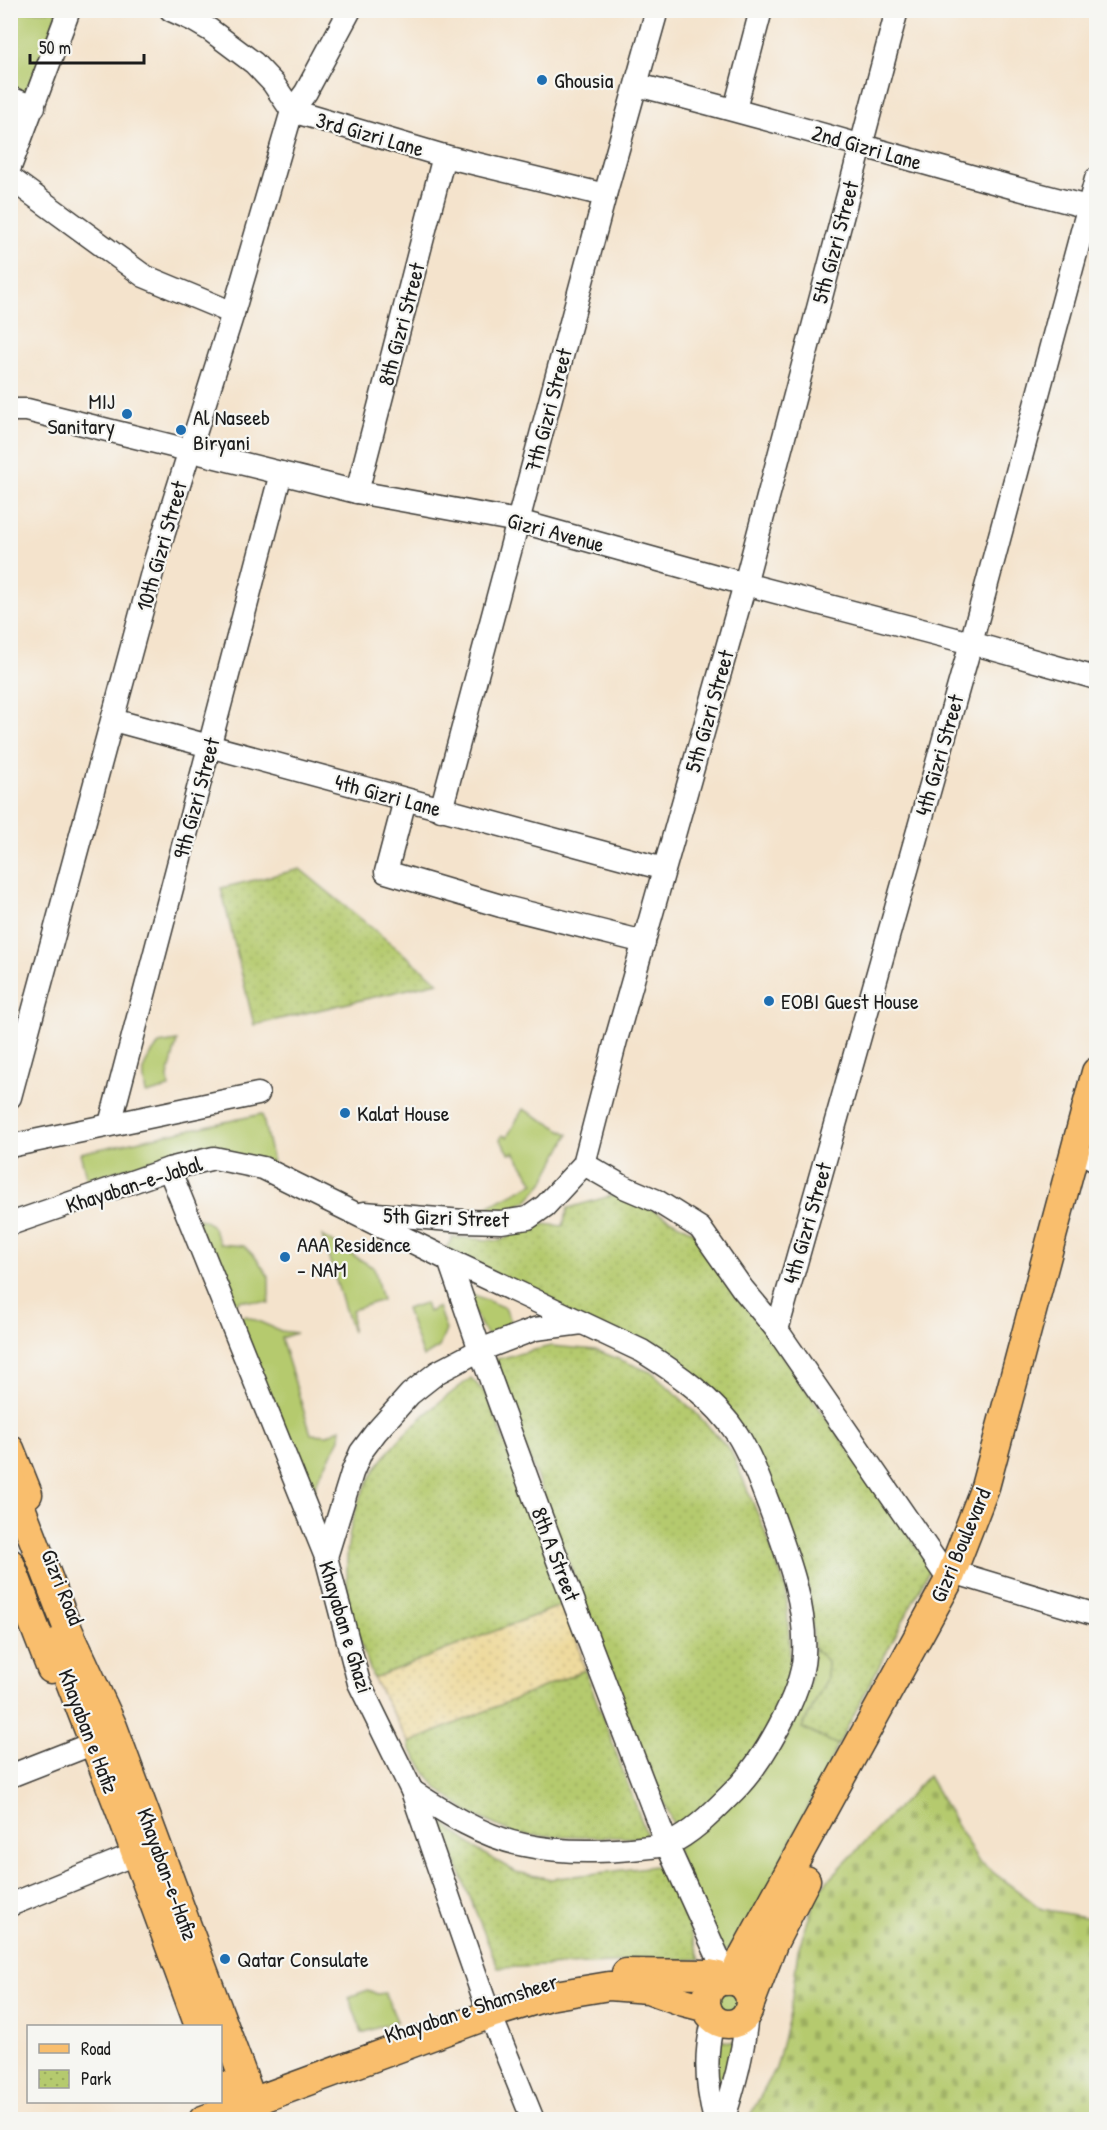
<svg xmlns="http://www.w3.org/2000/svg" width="1107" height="2130" viewBox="0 0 1107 2130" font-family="'Patrick Hand',sans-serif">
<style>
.grass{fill:#b5ca6e;stroke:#687345;stroke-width:1.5}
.sand{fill:url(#sand-dots);stroke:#857b5d;stroke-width:1.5}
.cemetery{fill:url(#cemetery-stones);stroke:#687345;stroke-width:1.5}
.park{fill:url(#park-dots);stroke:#687345;stroke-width:1.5}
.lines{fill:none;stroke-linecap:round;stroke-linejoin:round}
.minor-casing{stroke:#3c3a36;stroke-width:25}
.major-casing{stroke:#3c3a36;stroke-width:31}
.minor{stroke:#fff;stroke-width:22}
.major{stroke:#f9be6d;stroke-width:28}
.poi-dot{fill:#1f6fb2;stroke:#f6f6f2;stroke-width:2}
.labels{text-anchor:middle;stroke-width:4.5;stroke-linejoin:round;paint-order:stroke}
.poi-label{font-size:22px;fill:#1c1c1c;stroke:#f6f6f2;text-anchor:start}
.street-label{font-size:22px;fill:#1c1c1c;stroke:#f6f6f2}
</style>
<defs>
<pattern id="sand-dots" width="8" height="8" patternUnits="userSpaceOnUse" patternTransform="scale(1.5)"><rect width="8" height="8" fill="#eeda9e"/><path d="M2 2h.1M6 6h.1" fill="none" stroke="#ccba88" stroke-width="1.8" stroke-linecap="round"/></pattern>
<pattern id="cemetery-stones" width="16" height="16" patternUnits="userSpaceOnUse" patternTransform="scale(1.5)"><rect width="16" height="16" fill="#b5ca6e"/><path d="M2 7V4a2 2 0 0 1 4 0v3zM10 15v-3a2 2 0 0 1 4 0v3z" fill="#9bad5f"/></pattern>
<pattern id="park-dots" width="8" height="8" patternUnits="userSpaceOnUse" patternTransform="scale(1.5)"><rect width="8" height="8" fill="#b5ca6e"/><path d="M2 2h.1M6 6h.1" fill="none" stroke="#9bad5f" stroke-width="1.8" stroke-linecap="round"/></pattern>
</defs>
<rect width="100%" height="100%" fill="#f6f6f2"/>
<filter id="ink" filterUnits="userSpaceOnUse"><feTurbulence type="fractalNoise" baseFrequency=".0167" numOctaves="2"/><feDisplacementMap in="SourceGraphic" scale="12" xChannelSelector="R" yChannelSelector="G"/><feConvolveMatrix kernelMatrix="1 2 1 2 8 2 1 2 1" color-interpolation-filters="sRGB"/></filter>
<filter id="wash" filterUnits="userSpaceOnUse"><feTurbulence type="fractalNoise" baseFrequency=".008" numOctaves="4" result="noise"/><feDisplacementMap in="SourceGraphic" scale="24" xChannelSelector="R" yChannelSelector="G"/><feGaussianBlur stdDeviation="1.35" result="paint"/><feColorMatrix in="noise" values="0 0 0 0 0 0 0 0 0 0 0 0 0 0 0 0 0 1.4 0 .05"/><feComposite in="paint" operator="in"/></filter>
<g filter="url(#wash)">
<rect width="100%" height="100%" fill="#f4e3cc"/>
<!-- grass -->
<g class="grass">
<path d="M 10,11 L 58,11 L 26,100 L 11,93 Z"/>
<path d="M 177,1041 L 168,1077 L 169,1088 L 146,1094 C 142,1066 141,1067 159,1044 Z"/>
<path d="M 523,1109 L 569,1134 L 543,1183 L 527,1201 L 492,1218 L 487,1207 L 534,1183 L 514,1152 L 510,1154 L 500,1140 L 502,1135 L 507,1137 Z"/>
<path d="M 262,1114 L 275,1171 L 209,1157 L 156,1159 L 87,1180 L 80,1153 Z"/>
<path d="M 194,1218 C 212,1220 214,1229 220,1244 L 244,1246 L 257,1259 L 269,1277 L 269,1303 L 242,1300 L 230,1305 Z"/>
<path d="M 322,1236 L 374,1268 L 382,1300 L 352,1310 L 352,1332 Z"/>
<path d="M 460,1289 L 505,1308 L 511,1321 L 511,1328 L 493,1346 Z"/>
<path d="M 425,1303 L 428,1312 L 438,1307 L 446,1330 L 439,1347 L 423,1357 L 406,1309 Z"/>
<path d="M 246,1316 L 281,1331 L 296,1333 L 281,1338 L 311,1434 L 328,1435 L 341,1428 L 340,1439 L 316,1482 L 313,1502 L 233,1318 Z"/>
<path d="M 814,1648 L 827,1661 L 827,1679 L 802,1728 L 838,1745 L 742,1943 L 720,1953 L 676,1849 L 751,1785 L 786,1740 L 809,1685 Z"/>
<path d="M 368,1990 L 377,1994 L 385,1993 L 397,2021 L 362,2033 L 349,1997 Z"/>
<circle cx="728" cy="2004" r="13"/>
<path d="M 711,2039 L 739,2043 L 718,2104 Z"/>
</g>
<!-- sand -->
<path class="sand" d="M 567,1603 L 585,1670 L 409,1743 L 373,1678 Z"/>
<!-- cemetery -->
<path class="cemetery" d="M 928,1776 L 978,1861 L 1042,1909 L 1096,1919 L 1096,2119 L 748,2119 L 776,2068 L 790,2013 L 798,1950 L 818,1891 Z"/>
<!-- park -->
<g class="park">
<path d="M 300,869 L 438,982 L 254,1025 L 221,888 Z"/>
<path d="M 621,1193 L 696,1233 L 931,1567 L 838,1745 L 802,1728 L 827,1679 L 827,1661 L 814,1648 L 809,1590 L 797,1555 L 706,1387 L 446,1248 L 453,1237 L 500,1241 L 532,1223 L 563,1226 L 568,1208 Z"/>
<path d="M 551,1346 L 596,1350 L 653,1373 L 694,1411 L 731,1451 L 765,1531 L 786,1589 L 790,1656 L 788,1687 L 745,1768 L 699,1815 L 674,1826 L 625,1712 L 493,1360 Z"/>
<path d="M 471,1378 L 486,1394 L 567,1603 L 373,1678 C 365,1654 353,1625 348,1600 C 347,1591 347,1581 347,1573 C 343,1482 403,1428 471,1378 Z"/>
<path d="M 585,1670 L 648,1838 L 517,1835 L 467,1812 L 436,1787 L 410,1749 L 409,1743 Z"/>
<path d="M 439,1819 L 479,1851 L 516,1872 L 551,1879 L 655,1866 L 665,1869 L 671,1878 L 700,1959 L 498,1968 Z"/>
</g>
</g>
<g filter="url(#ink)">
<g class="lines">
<defs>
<g id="minor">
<path d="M 171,10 L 193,20 L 210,30 L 254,63 L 273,83 L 292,111 L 444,156 L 605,195"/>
<path d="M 637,85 C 791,123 942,171 1096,209"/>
<path d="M 10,98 L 34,107"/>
<path d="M 735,109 L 761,10"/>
<path d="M 10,167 L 69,10"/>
<path d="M 10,178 L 144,276 L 233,313"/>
<path d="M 10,410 L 27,410 L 357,492 L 518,521 L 745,584 L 971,643 L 1096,678"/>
<path d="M 357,492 L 444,156"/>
<path d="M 113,720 L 664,869"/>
<path d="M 405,800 L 386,872 L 501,906 L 644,942"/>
<path d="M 441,810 L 605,195 L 657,10"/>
<path d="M 10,1097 L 156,558 L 233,313 L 292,111 L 306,92 L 350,10"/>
<path d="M 110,1124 L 281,473"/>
<path d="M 10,1146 L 258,1094"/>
<path d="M 1092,1158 L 1096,1160"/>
<path d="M 584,1164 L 624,1187 L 657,1201 L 700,1228 L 742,1288 L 777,1330 L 949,1580"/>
<path d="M 169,1169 L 326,1557 L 359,1683 L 412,1791 L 484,1999 L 533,2120"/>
<path d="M 364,1213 L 463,1221 L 501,1222 L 528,1218 L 545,1206 L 584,1164 L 616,1040 L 745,584 L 897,10"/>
<path d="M 10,1224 L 169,1169 L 214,1158 L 263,1168 L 449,1260 L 642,1351 C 677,1373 714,1399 737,1434 C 751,1456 760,1482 769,1505 C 786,1552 807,1604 804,1655 C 802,1694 762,1763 734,1791 C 714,1811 693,1833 667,1845 C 620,1851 571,1855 524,1845 C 483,1837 446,1813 412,1791"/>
<path d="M 449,1260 L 480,1350 L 542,1519 L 667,1845 L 729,1981"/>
<path d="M 777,1330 L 971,643 L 1096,179"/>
<path d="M 326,1557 L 352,1473 L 361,1452 L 376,1432 L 410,1394 L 438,1372 L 480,1350 L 535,1329 L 582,1323"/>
<path d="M 966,1576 L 1096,1615"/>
<path d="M 10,1776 L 84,1747 L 95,1747"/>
<path d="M 10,1905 L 135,1854"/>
<path d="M 714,2019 C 704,2052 706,2086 715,2120"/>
<path d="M 723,2120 C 735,2085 744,2050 747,2013"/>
</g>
<g id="major">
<path d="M 10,1449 L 28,1494"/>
<path d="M 10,1479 L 69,1632 L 113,1727 L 259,2120"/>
<path d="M 10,1563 L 51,1669"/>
<path d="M 55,1643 L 121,1813 L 199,2026"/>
<path d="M 626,1973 L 709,1974 L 718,1976 L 726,1981"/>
<circle cx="728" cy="2002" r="22"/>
<path d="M 732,1981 L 744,1954 L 949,1580 L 985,1487 L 1096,1072"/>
<path d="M 750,2004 L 773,1944 L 806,1880"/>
<path d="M 220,2085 L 235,2120"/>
<path d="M 203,2120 L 491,2014 L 549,1996 L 609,1986 L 648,1989 L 684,2002 L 707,2008"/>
</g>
</defs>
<!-- minor casing -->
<use href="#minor" class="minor-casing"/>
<!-- major casing -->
<use href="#major" class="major-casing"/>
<!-- minor -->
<use href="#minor" class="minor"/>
<!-- major -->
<use href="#major" class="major"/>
</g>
</g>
<!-- markers -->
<g class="poi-dot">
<circle cx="542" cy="80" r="6"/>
<circle cx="127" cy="414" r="6"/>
<circle cx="181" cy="430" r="6"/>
<circle cx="769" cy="1001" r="6"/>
<circle cx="345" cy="1113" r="6"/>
<circle cx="285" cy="1257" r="6"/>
<circle cx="225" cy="1959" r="6"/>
</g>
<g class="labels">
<!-- poi labels -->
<g class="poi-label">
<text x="554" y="88">Ghousia</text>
<text x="115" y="409" text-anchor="end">MIJ<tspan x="115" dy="25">Sanitary</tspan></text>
<text x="193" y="425">Al Naseeb<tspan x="193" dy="25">Biryani</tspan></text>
<text x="781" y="1009">EOBI Guest House</text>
<text x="357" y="1121">Kalat House</text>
<text x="297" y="1252">AAA Residence<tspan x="297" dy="25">- NAM</tspan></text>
<text x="237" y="1967">Qatar Consulate</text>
</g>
<!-- street labels -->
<g class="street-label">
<text transform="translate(370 134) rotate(16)" y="8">3rd Gizri Lane</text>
<text transform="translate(867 147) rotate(16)" y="8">2nd Gizri Lane</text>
<text transform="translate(835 242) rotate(-75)" y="8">5th Gizri Street</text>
<text transform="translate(401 324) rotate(-75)" y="8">8th Gizri Street</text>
<text transform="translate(548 410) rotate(-75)" y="8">7th Gizri Street</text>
<text transform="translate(556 532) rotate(15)" y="8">Gizri Avenue</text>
<text transform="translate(161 546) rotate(-74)" y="8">10th Gizri Street</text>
<text transform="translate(709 711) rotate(-74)" y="8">5th Gizri Street</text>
<text transform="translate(939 755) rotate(-74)" y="8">4th Gizri Street</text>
<text transform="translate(388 795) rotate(15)" y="8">4th Gizri Lane</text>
<text transform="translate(196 798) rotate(-75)" y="8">9th Gizri Street</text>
<text transform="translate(134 1184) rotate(-18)" y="8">Khayaban-e-Jabal</text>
<text transform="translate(446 1217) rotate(2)" y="8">5th Gizri Street</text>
<text transform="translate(807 1223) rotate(-74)" y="8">4th Gizri Street</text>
<text transform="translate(960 1545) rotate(-67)" y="8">Gizri Boulevard</text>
<text transform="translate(556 1554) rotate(69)" y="8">8th A Street</text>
<text transform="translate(63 1587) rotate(68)" y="8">Gizri Road</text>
<text transform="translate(346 1627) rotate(73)" y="8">Khayaban e Ghazi</text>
<text transform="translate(89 1731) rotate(69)" y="8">Khayaban e Hafiz</text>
<text transform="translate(168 1874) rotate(70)" y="8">Khayaban-e-Hafiz</text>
<text transform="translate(471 2008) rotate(-18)" y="8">Khayaban e Shamsheer</text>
</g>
</g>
<!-- margin -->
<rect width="1107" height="2130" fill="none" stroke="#f6f6f2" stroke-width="36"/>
<!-- legend -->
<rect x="27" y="2025" width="195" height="78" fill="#f6f6f2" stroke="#9f9f9c" stroke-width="1.5"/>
<rect x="39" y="2044" width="30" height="9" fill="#f9be6d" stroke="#9f9f9c" stroke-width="1.5"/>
<text x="81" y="2055" font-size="18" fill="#1c1c1c">Road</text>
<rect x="39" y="2070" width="30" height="18" fill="url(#park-dots)" stroke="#9f9f9c" stroke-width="1.5"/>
<text x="81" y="2085" font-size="18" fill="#1c1c1c">Park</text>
<!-- scale -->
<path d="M30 54v9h114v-9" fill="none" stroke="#1c1c1c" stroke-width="3"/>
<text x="39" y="54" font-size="18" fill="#1c1c1c" stroke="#f6f6f2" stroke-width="4.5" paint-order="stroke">50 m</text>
</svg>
